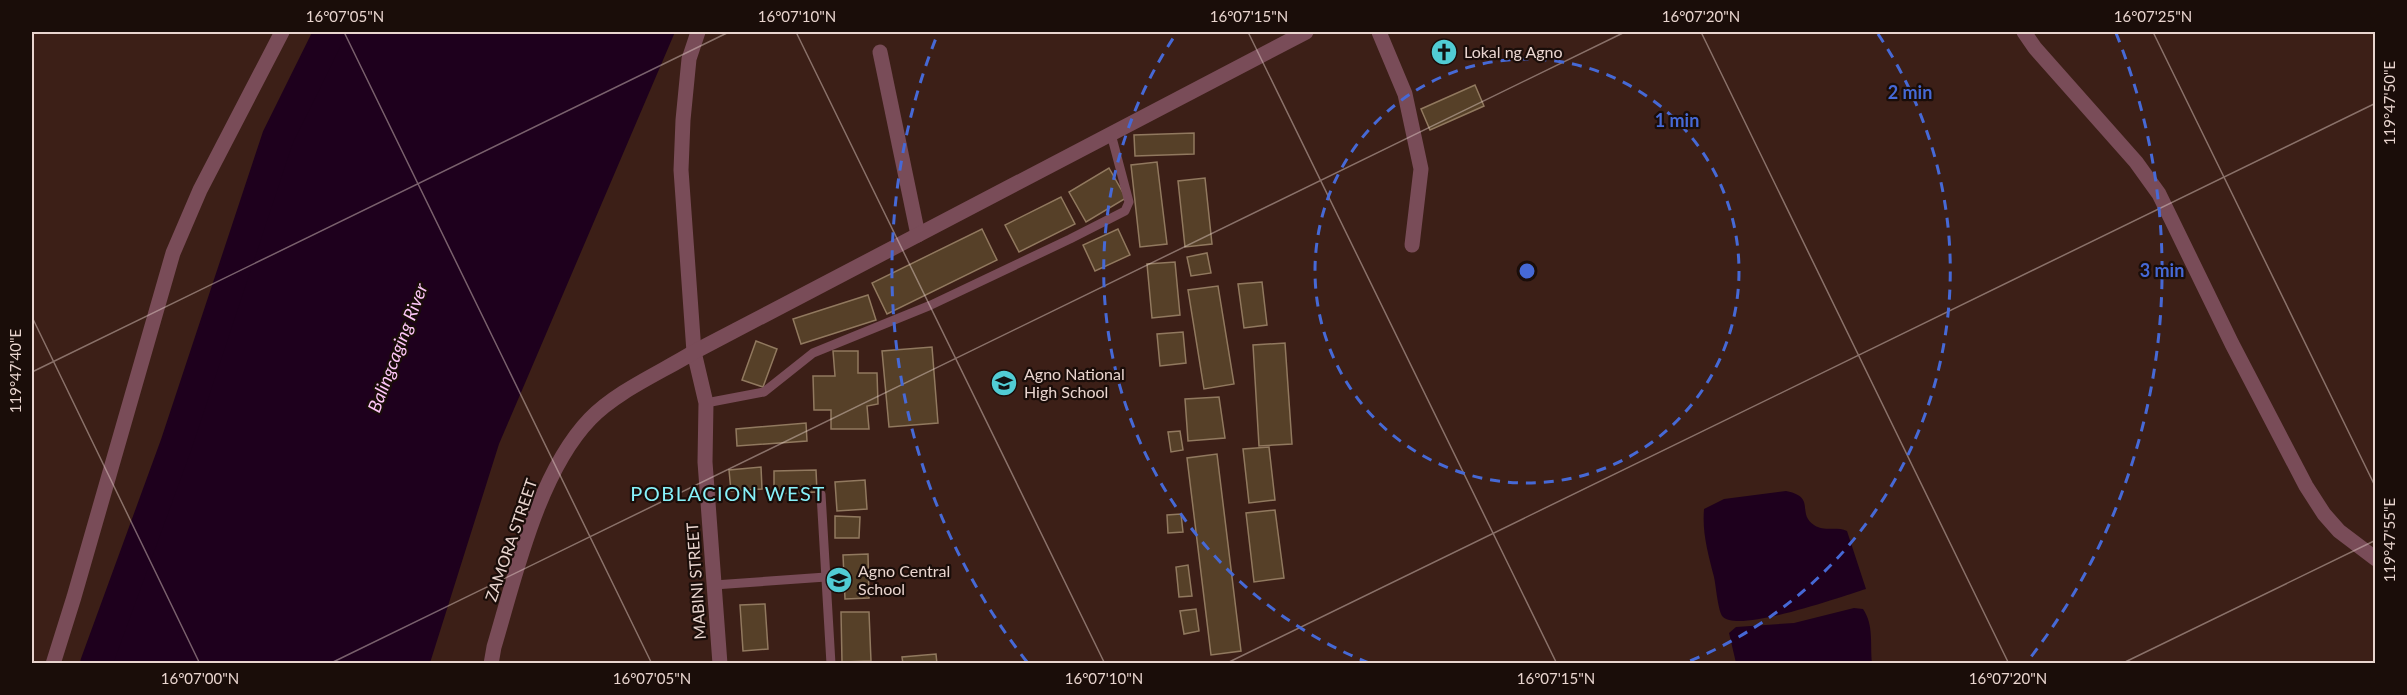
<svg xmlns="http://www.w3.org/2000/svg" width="2407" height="695" viewBox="0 0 2407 695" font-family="Lato,sans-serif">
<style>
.water{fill:#1e001d}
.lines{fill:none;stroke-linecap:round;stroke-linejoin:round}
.river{stroke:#1e001d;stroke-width:32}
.building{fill:#564028;stroke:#91795f;stroke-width:1.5}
.service{stroke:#794c58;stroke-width:9}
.minor{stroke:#794c58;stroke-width:15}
.tertiary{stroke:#794c58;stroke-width:15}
.ticks{fill:none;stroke:#e9d5cf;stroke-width:1.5;stroke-opacity:0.45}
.ring{fill:none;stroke:#4669d6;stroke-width:3;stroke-dasharray:10 8}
.labels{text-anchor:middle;stroke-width:4.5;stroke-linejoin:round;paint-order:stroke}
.poi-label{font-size:16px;fill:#e9d5cf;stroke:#1a0d09;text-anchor:start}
.street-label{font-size:16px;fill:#e9d5cf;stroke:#1a0d09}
.water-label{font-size:18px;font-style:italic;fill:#fec7f8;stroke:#1a0d09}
.quarter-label{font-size:20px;letter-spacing:1.5px;fill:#87f2fa;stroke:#1a0d09}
.centre{fill:#4669d6;stroke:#1a0d09;stroke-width:3}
.ring-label{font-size:18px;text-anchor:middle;font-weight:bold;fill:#4669d6;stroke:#1a0d09;stroke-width:4.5;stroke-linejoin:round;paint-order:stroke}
.neatline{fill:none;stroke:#e9d5cf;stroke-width:2}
.ticks-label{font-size:15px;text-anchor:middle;fill:#e9d5cf}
</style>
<rect width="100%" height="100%" fill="#3c1f17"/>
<!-- water -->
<g class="water">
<path d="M 330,32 L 675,32 L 499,444 L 430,663 L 96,663 L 176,445 L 278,137 Z"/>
<path d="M 1786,491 C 1817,497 1796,513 1814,525 C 1824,532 1837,526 1847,531 L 1866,589 C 1843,596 1740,633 1723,617 C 1718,612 1716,586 1714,577 C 1708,553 1702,533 1704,509 L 1724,499 Z"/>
<path d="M 1854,608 L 1863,609 C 1874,625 1870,644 1872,663 L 1736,663 L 1729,633 L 1736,627 L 1794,623 Z"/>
</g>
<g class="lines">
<!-- river -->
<path class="river" d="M 96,664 L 176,445 L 278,137 L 330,32"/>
</g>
<!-- building -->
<g class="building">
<path d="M 1475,85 L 1484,106 L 1430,130 L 1421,109 Z"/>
<path d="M 1194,133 L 1194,154 L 1135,156 L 1134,135 Z"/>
<path d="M 1157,162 L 1167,244 L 1140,247 L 1131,165 Z"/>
<path d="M 1109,168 L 1126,198 L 1086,222 L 1069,192 Z"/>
<path d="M 1205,178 L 1212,244 L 1185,247 L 1178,181 Z"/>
<path d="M 1061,197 L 1075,224 L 1019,252 L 1005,225 Z"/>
<path d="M 982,229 L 997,260 L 887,314 L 872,283 Z"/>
<path d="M 1118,229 L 1130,255 L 1095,271 L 1083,245 Z"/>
<path d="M 1207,253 L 1211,273 L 1191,276 L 1187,257 Z"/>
<path d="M 1175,262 L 1180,315 L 1152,318 L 1147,264 Z"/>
<path d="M 1262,282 L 1267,325 L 1244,328 L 1238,284 Z"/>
<path d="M 1218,286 L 1234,384 L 1204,389 L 1188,290 Z"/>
<path d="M 868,295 L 876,320 L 801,344 L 793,319 Z"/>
<path d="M 1183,332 L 1186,363 L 1160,366 L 1157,334 Z"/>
<path d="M 756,341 L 777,349 L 763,387 L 742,380 Z"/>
<path d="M 1285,343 L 1292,444 L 1259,446 L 1253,345 Z"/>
<path d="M 932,347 L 938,423 L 889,427 L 882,351 Z"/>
<path d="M 833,351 L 858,351 L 858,373 L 877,373 L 878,404 L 867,406 L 869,429 L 831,429 L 831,410 L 814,410 L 813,376 L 835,376 Z"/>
<path d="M 1219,397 L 1225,438 L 1188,441 L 1185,399 Z"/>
<path d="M 806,423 L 807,441 L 737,446 L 736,429 Z"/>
<path d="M 1180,431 L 1183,450 L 1171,452 L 1168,432 Z"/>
<path d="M 1269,447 L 1275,500 L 1249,503 L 1243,449 Z"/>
<path d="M 1217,454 L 1241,651 L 1211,655 L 1187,458 Z"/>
<path d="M 761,467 L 762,489 L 731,491 L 729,470 Z"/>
<path d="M 816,470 L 817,492 L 774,494 L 774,471 Z"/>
<path d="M 865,480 L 867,509 L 837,511 L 835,482 Z"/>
<path d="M 1275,510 L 1284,578 L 1254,582 L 1246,513 Z"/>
<path d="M 1181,514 L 1183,532 L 1168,533 L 1167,515 Z"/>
<path d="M 835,516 L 860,517 L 859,538 L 835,538 Z"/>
<path d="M 868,554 L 869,598 L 845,599 L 843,555 Z"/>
<path d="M 1188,565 L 1192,596 L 1179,597 L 1176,567 Z"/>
<path d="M 765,604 L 768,649 L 743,651 L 740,605 Z"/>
<path d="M 1196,609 L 1199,631 L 1184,634 L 1180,611 Z"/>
<path d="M 841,612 L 869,612 L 871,661 L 842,662 Z"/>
<path d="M 936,654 L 937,664 L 903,664 L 902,657 Z"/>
</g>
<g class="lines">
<!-- service -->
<g class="service">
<path d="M 706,403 L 764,392 L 813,353 L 931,305 L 1070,239 L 1125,211 L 1129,202 L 1111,134"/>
<path d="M 821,494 L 831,664"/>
<path d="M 714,585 L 826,577"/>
</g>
<!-- minor -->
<g class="minor">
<path d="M 1379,32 L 1405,94 L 1421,169 L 1412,245"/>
<path d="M 2024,32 L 2035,48 L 2136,162 L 2159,194 L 2232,344 L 2306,486 L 2324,514 L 2339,531 L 2376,559"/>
<path d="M 880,52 L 918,235"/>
<path d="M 694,352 L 681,170 L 683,120 L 689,59 L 698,32"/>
<path d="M 53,664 L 74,597 L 173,253 L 200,190 L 282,32"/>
</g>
<!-- tertiary -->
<g class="tertiary">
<path d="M 694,352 L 706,403 L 705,462 L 720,664"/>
<path d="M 491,664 L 494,647 C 515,577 538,473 590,419 C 617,391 660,373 694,352 L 1306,32"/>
</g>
</g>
<!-- ticks -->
<path class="ticks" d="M 344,32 L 652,664M 796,32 L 1105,664M 1248,32 L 1557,664M 1701,32 L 2009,664M 2153,32 L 2376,488M 32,317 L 200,664M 32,372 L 729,32M 329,664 L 1625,32M 1225,664 L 2376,103M 2121,664 L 2376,540"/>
<!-- distance rings -->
<g class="ring">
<circle cx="1527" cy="271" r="212"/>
<path d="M1369 663A423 423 0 0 1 1176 34M1878 34A423 423 0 0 1 1685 663"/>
<path d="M1027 662A635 635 0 0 1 938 33M2116 33A635 635 0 0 1 2027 662"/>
</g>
<!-- icons -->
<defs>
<symbol id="church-disc" viewBox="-11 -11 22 22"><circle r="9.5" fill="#51ccd4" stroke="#1a0d09"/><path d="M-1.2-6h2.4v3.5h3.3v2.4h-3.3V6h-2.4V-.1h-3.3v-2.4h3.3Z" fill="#111"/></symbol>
<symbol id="school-disc" viewBox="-11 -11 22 22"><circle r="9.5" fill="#51ccd4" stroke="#1a0d09"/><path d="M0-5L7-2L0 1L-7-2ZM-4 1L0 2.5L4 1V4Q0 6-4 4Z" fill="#111"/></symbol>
</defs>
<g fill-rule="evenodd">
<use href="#church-disc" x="1429" y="37" width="30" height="30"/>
<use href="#school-disc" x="989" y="368" width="30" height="30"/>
<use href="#school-disc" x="824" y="565" width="30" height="30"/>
</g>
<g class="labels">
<!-- poi labels -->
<g class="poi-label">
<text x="1464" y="58">Lokal ng Agno</text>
<text x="1024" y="380">Agno National<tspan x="1024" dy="18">High School</tspan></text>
<text x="858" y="577">Agno Central<tspan x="858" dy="18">School</tspan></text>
</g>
<!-- street labels -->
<g class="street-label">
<text transform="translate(511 540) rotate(-71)" y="6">ZAMORA STREET</text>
<text transform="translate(696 581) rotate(-94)" y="6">MABINI STREET</text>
</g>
<!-- water labels -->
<g class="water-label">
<text transform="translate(398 348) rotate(-69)" y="6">Balingcaging River</text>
</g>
<!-- quarter labels -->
<g class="quarter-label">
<text x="728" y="501">POBLACION WEST</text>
</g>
</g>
<circle cx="1527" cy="271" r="9" class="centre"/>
<g class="ring-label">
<text x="1910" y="99">2 min</text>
<text x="1677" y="127">1 min</text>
<text x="2162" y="277">3 min</text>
</g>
<!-- border -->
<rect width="2407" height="695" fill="none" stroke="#1a0d09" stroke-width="66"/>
<rect x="33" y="33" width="2341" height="629" class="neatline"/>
<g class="ticks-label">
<text x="345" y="22">16°07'05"N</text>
<text x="797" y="22">16°07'10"N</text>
<text x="1249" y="22">16°07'15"N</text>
<text x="1701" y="22">16°07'20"N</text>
<text x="2153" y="22">16°07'25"N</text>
<text transform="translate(2390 103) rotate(-90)" y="5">119°47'50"E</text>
<text transform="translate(16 371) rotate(-90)" y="5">119°47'40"E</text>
<text transform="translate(2390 540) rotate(-90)" y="5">119°47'55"E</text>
<text x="200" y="684">16°07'00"N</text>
<text x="652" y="684">16°07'05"N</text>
<text x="1104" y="684">16°07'10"N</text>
<text x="1556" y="684">16°07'15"N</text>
<text x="2008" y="684">16°07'20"N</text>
</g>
</svg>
